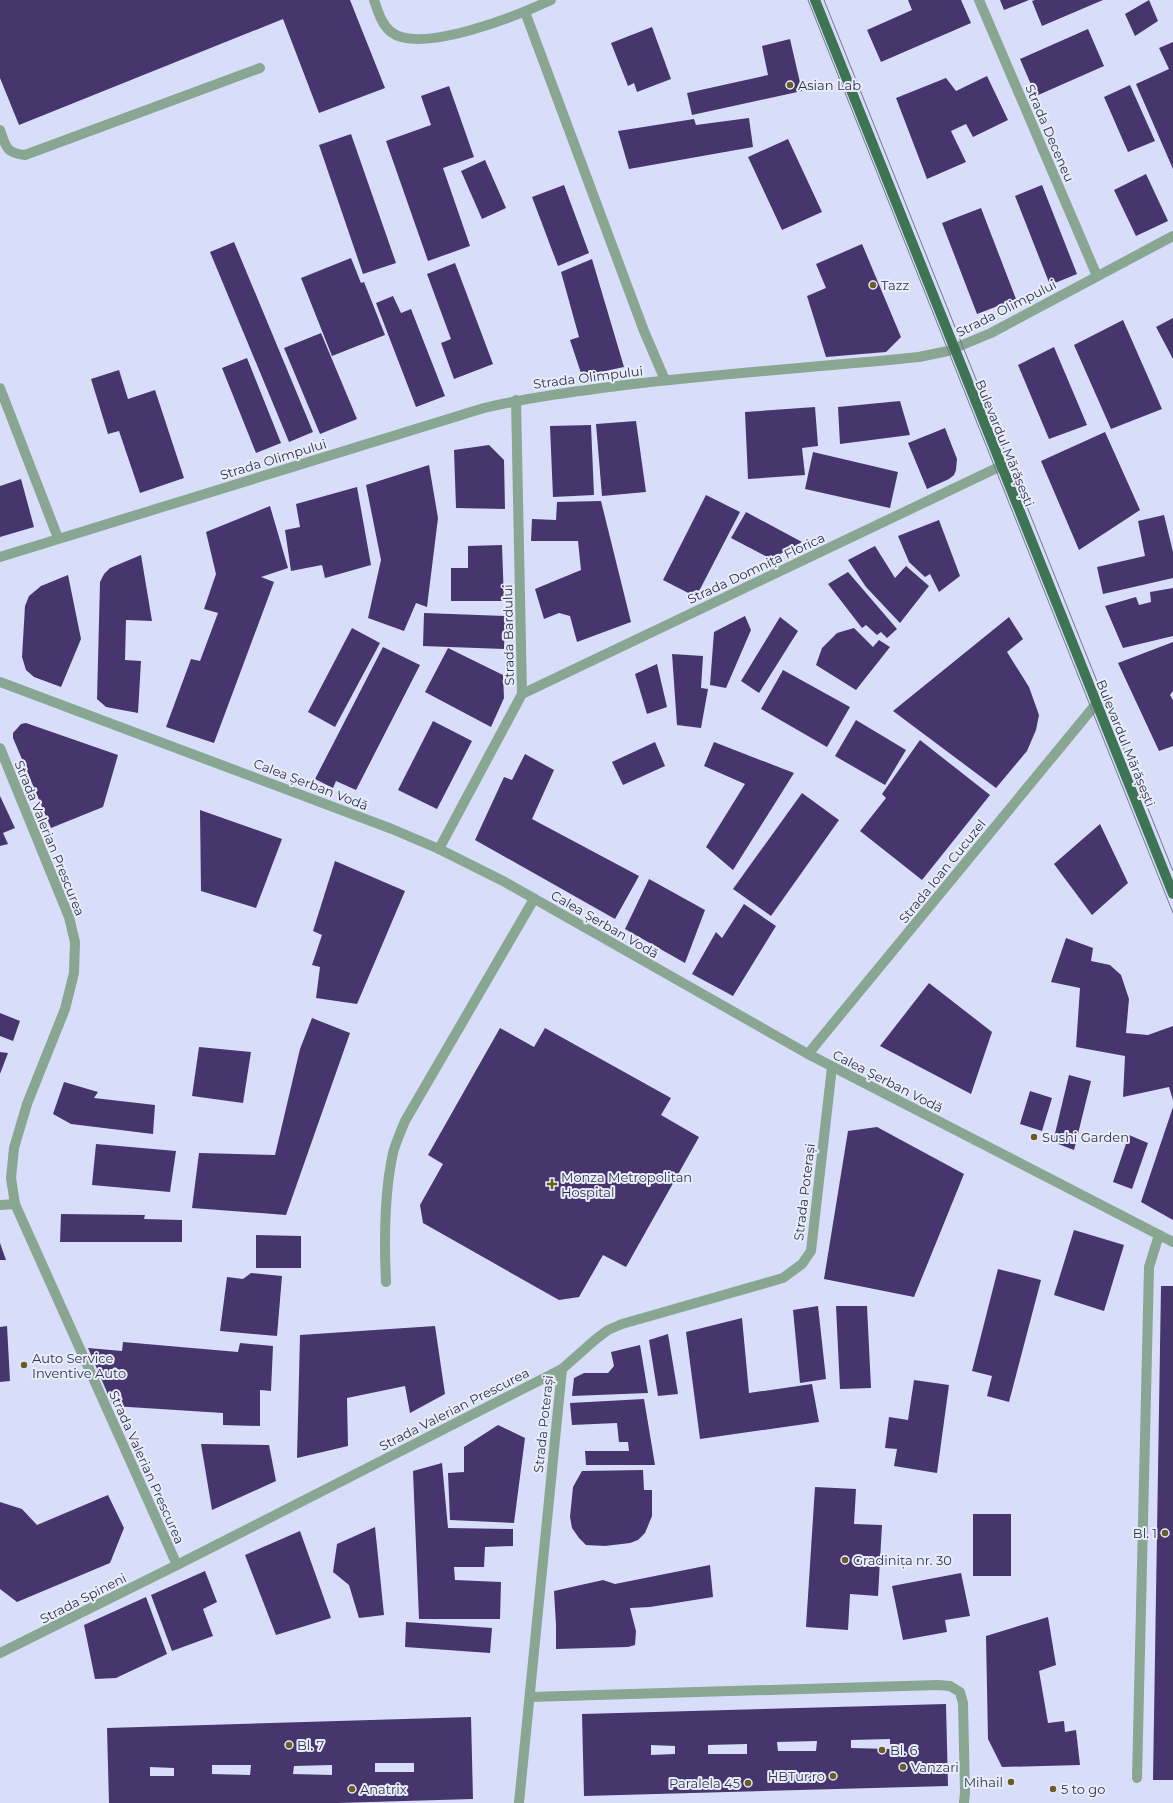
<svg xmlns="http://www.w3.org/2000/svg" width="1173" height="1803" viewBox="0 0 1173 1803" font-family="Montserrat,sans-serif">
<style>
.building{fill:#47366d;fill-rule:evenodd}
.lines{fill:none;stroke-linecap:round;stroke-linejoin:round}
.minor{stroke:#89a693;stroke-width:10}
.major{stroke:#3e7453;stroke-width:10}
.tram{stroke:#727791;stroke-width:1}
.poi-dot{fill:#685c29;stroke:#e9ecf9;stroke-width:1.5}
.labels{text-anchor:middle;stroke-width:4;stroke-linejoin:round;paint-order:stroke}
.poi-label{font-size:13px;fill:#2f334d;stroke:#e9ecf9;text-anchor:start}
.street-label{font-size:13px;fill:#2f334d;stroke:#e9ecf9}
</style>
<rect width="100%" height="100%" fill="#d8def9"/>
<!-- building -->
<g class="building">
<path d="M 0,0 L 350,0 L 385,88 L 319,113 L 283,19 L 19,125 L 0,78 Z"/>
<path d="M 908,0 L 961,0 L 971,23 L 881,62 L 867,30 L 912,10 Z"/>
<path d="M 1000,0 L 1029,0 L 1004,10 Z"/>
<path d="M 1035,0 L 1103,0 L 1042,26 L 1032,1 Z"/>
<path d="M 1149,0 L 1158,21 L 1135,36 L 1125,14 Z"/>
<path d="M 652,27 L 671,79 L 637,92 L 634,83 L 628,86 L 611,43 Z"/>
<path d="M 1088,29 L 1104,66 L 1036,96 L 1020,59 Z"/>
<path d="M 790,39 L 802,91 L 692,115 L 687,93 L 768,75 L 762,46 Z"/>
<path d="M 1173,42 L 1173,169 L 1136,84 L 1169,69 L 1159,48 Z"/>
<path d="M 987,76 L 1008,120 L 973,137 L 966,124 L 951,131 L 966,162 L 927,179 L 896,98 L 946,78 L 956,91 Z"/>
<path d="M 1130,85 L 1155,141 L 1128,152 L 1104,97 Z"/>
<path d="M 449,86 L 474,157 L 443,168 L 470,246 L 428,261 L 386,141 L 431,125 L 421,96 Z"/>
<path d="M 749,118 L 753,147 L 629,169 L 618,131 L 694,119 L 696,125 Z"/>
<path d="M 351,134 L 396,263 L 363,274 L 319,145 Z"/>
<path d="M 788,139 L 822,212 L 782,230 L 748,157 Z"/>
<path d="M 485,160 L 506,208 L 482,219 L 461,171 Z"/>
<path d="M 1146,174 L 1168,221 L 1136,236 L 1114,190 Z"/>
<path d="M 564,185 L 589,253 L 558,266 L 532,197 Z"/>
<path d="M 1042,185 L 1077,274 L 1050,285 L 1015,196 Z"/>
<path d="M 981,208 L 1016,299 L 977,314 L 942,223 Z"/>
<path d="M 234,242 L 313,432 L 289,442 L 210,252 Z"/>
<path d="M 862,244 L 901,337 L 886,352 L 826,357 L 807,296 L 826,288 L 816,264 Z"/>
<path d="M 351,258 L 361,283 L 364,282 L 385,335 L 332,356 L 301,278 Z"/>
<path d="M 592,259 L 624,367 L 582,376 L 570,340 L 579,337 L 561,272 Z"/>
<path d="M 455,263 L 493,364 L 454,379 L 441,343 L 451,339 L 427,274 Z"/>
<path d="M 393,296 L 401,313 L 411,309 L 445,396 L 416,407 L 376,303 Z"/>
<path d="M 1173,318 L 1173,359 L 1156,327 Z"/>
<path d="M 1123,320 L 1162,409 L 1111,429 L 1074,345 Z"/>
<path d="M 321,333 L 357,419 L 320,434 L 284,348 Z"/>
<path d="M 1054,347 L 1087,425 L 1049,439 L 1018,365 Z"/>
<path d="M 247,358 L 281,443 L 256,453 L 222,368 Z"/>
<path d="M 119,370 L 128,399 L 155,390 L 184,478 L 140,493 L 119,431 L 108,434 L 91,379 Z"/>
<path d="M 900,401 L 910,435 L 840,444 L 838,407 Z"/>
<path d="M 815,407 L 818,446 L 802,448 L 805,475 L 748,479 L 745,412 Z"/>
<path d="M 636,421 L 646,492 L 602,496 L 596,424 Z"/>
<path d="M 591,425 L 594,495 L 553,497 L 550,426 Z"/>
<path d="M 945,428 L 957,459 L 956,470 L 954,475 L 949,479 L 927,489 L 908,443 Z"/>
<path d="M 1105,432 L 1140,510 L 1079,550 L 1041,461 Z"/>
<path d="M 489,445 L 504,460 L 505,509 L 456,508 L 454,450 Z"/>
<path d="M 813,452 L 898,472 L 890,508 L 805,489 Z"/>
<path d="M 429,465 L 438,518 L 427,607 L 416,603 L 404,631 L 368,618 L 381,560 L 366,485 Z"/>
<path d="M 21,479 L 34,527 L 0,537 L 0,486 Z"/>
<path d="M 357,487 L 371,565 L 325,578 L 322,565 L 291,571 L 285,530 L 300,527 L 296,504 Z"/>
<path d="M 706,495 L 740,512 L 696,597 L 663,580 Z"/>
<path d="M 601,501 L 631,622 L 577,642 L 570,616 L 559,613 L 544,619 L 535,589 L 581,570 L 578,541 L 531,541 L 532,519 L 556,520 L 557,502 Z"/>
<path d="M 270,506 L 288,568 L 261,577 L 274,582 L 214,743 L 166,727 L 191,659 L 200,661 L 218,613 L 204,609 L 216,574 L 206,532 Z"/>
<path d="M 746,512 L 802,542 L 771,559 L 731,538 Z"/>
<path d="M 1164,515 L 1173,552 L 1173,578 L 1103,594 L 1097,567 L 1145,556 L 1138,521 Z"/>
<path d="M 939,520 L 960,576 L 939,592 L 930,574 L 925,577 L 909,562 L 898,536 Z"/>
<path d="M 502,545 L 504,601 L 451,601 L 451,568 L 468,568 L 468,546 Z"/>
<path d="M 875,546 L 895,578 L 906,566 L 929,586 L 900,623 L 866,587 L 848,560 Z"/>
<path d="M 141,555 L 152,621 L 126,620 L 125,660 L 141,661 L 138,713 L 106,707 L 97,699 L 100,582 L 104,574 L 110,568 Z"/>
<path d="M 848,572 L 897,629 L 887,638 L 881,632 L 877,635 L 866,625 L 862,628 L 828,584 Z"/>
<path d="M 68,575 L 81,639 L 61,687 L 34,677 L 26,670 L 22,657 L 25,606 L 29,596 L 41,586 Z"/>
<path d="M 1173,588 L 1173,636 L 1123,648 L 1105,606 L 1136,597 L 1139,605 L 1151,602 L 1150,592 Z"/>
<path d="M 424,613 L 505,616 L 504,649 L 423,646 Z"/>
<path d="M 745,616 L 751,630 L 726,688 L 710,685 L 714,632 Z"/>
<path d="M 780,617 L 798,631 L 759,693 L 741,681 Z"/>
<path d="M 1009,617 L 1023,639 L 1007,652 L 1029,687 L 1039,715 L 1036,730 L 1027,751 L 996,788 L 893,711 Z"/>
<path d="M 352,628 L 380,643 L 335,727 L 308,712 Z"/>
<path d="M 854,628 L 873,647 L 879,640 L 890,647 L 856,690 L 816,665 L 822,648 L 837,633 Z"/>
<path d="M 1173,642 L 1173,691 L 1170,695 L 1173,700 L 1173,746 L 1159,751 L 1118,663 Z"/>
<path d="M 383,647 L 420,665 L 356,790 L 336,781 L 333,788 L 315,779 Z"/>
<path d="M 448,648 L 503,675 L 504,698 L 491,727 L 425,692 Z"/>
<path d="M 672,654 L 703,656 L 701,688 L 708,689 L 701,728 L 677,725 Z"/>
<path d="M 657,664 L 667,707 L 647,714 L 635,674 Z"/>
<path d="M 783,670 L 850,707 L 827,747 L 761,709 Z"/>
<path d="M 856,720 L 906,750 L 885,785 L 835,756 Z"/>
<path d="M 433,721 L 472,741 L 437,809 L 398,790 Z"/>
<path d="M 26,723 L 118,755 L 103,807 L 51,828 L 13,738 L 13,733 L 21,724 Z"/>
<path d="M 920,740 L 990,795 L 922,880 L 860,831 L 886,798 L 882,794 Z"/>
<path d="M 655,742 L 665,766 L 623,785 L 612,762 Z"/>
<path d="M 714,742 L 794,773 L 733,870 L 706,847 L 745,784 L 704,766 Z"/>
<path d="M 525,754 L 554,770 L 532,819 L 639,876 L 615,919 L 475,840 L 504,777 L 512,780 Z"/>
<path d="M 802,793 L 839,820 L 771,916 L 733,889 Z"/>
<path d="M 0,796 L 15,828 L 3,833 L 8,844 L 0,846 Z"/>
<path d="M 200,810 L 282,839 L 256,908 L 201,891 Z"/>
<path d="M 1100,824 L 1128,883 L 1092,915 L 1054,864 Z"/>
<path d="M 335,861 L 405,891 L 357,1004 L 316,998 L 320,967 L 312,965 L 322,935 L 313,931 Z"/>
<path d="M 649,879 L 705,910 L 685,963 L 625,929 Z"/>
<path d="M 744,904 L 776,926 L 733,996 L 692,974 L 716,932 L 722,938 Z"/>
<path d="M 1066,938 L 1093,948 L 1091,961 L 1110,965 L 1121,975 L 1129,999 L 1126,1033 L 1148,1035 L 1173,1026 L 1173,1100 L 1169,1087 L 1123,1097 L 1125,1056 L 1076,1047 L 1080,988 L 1051,982 Z"/>
<path d="M 929,983 L 992,1032 L 971,1094 L 880,1046 Z"/>
<path d="M 0,1013 L 20,1021 L 13,1041 L 0,1036 Z"/>
<path d="M 312,1018 L 350,1033 L 286,1215 L 192,1208 L 199,1153 L 275,1155 L 300,1049 Z"/>
<path d="M 500,1028 L 534,1047 L 545,1028 L 671,1098 L 661,1115 L 699,1137 L 626,1267 L 603,1255 L 579,1297 L 559,1300 L 423,1223 L 420,1205 L 443,1164 L 428,1155 Z"/>
<path d="M 199,1047 L 251,1052 L 243,1103 L 192,1096 Z"/>
<path d="M 0,1052 L 8,1053 L 0,1074 Z"/>
<path d="M 1069,1075 L 1091,1081 L 1074,1150 L 1053,1142 Z"/>
<path d="M 64,1082 L 98,1092 L 94,1098 L 155,1105 L 153,1134 L 71,1124 L 53,1114 Z"/>
<path d="M 1030,1091 L 1052,1098 L 1042,1131 L 1020,1124 Z"/>
<path d="M 1173,1107 L 1173,1220 L 1141,1202 Z"/>
<path d="M 877,1127 L 964,1174 L 914,1297 L 824,1279 L 848,1131 Z"/>
<path d="M 1129,1135 L 1148,1143 L 1132,1189 L 1113,1182 Z"/>
<path d="M 96,1144 L 176,1151 L 170,1192 L 92,1185 Z"/>
<path d="M 61,1214 L 145,1215 L 144,1219 L 182,1220 L 182,1242 L 60,1242 Z"/>
<path d="M 1074,1230 L 1124,1245 L 1104,1311 L 1054,1295 Z"/>
<path d="M 256,1235 L 301,1236 L 301,1268 L 256,1268 Z"/>
<path d="M 0,1243 L 6,1260 L 0,1260 Z"/>
<path d="M 998,1269 L 1041,1280 L 1009,1402 L 987,1396 L 992,1376 L 972,1371 Z"/>
<path d="M 251,1273 L 282,1276 L 277,1336 L 220,1331 L 227,1277 L 243,1279 Z"/>
<path d="M 1161,1286 L 1173,1286 L 1173,1780 L 1153,1780 Z"/>
<path d="M 818,1306 L 826,1379 L 800,1383 L 793,1310 Z"/>
<path d="M 836,1306 L 867,1306 L 871,1388 L 840,1389 Z"/>
<path d="M 742,1318 L 749,1393 L 812,1384 L 819,1422 L 700,1439 L 686,1332 Z"/>
<path d="M 7,1326 L 10,1381 L 0,1382 L 0,1327 Z"/>
<path d="M 435,1326 L 445,1394 L 410,1413 L 405,1386 L 347,1398 L 348,1446 L 297,1458 L 300,1335 Z"/>
<path d="M 668,1334 L 678,1394 L 658,1396 L 649,1340 Z"/>
<path d="M 123,1342 L 238,1352 L 240,1343 L 273,1346 L 271,1391 L 260,1390 L 260,1426 L 223,1425 L 223,1413 L 113,1406 L 88,1348 L 122,1351 Z"/>
<path d="M 640,1345 L 648,1393 L 572,1396 L 574,1378 L 584,1373 L 608,1373 L 614,1366 L 611,1352 Z"/>
<path d="M 914,1380 L 949,1385 L 937,1473 L 894,1466 L 897,1449 L 885,1448 L 889,1417 L 908,1420 Z"/>
<path d="M 644,1399 L 655,1465 L 586,1465 L 585,1451 L 629,1451 L 628,1442 L 619,1442 L 617,1423 L 572,1425 L 570,1403 Z"/>
<path d="M 498,1425 L 525,1438 L 514,1523 L 450,1520 L 448,1473 L 464,1472 L 464,1447 Z"/>
<path d="M 201,1444 L 269,1445 L 276,1481 L 212,1510 Z"/>
<path d="M 442,1463 L 448,1528 L 513,1529 L 513,1546 L 485,1547 L 484,1567 L 454,1567 L 455,1580 L 501,1582 L 500,1619 L 419,1619 L 413,1471 Z"/>
<path d="M 643,1470 L 644,1490 L 652,1490 L 652,1516 L 645,1533 L 638,1540 L 630,1543 L 605,1546 L 586,1545 L 579,1538 L 572,1528 L 570,1517 L 573,1487 L 582,1471 Z"/>
<path d="M 815,1487 L 856,1489 L 854,1524 L 882,1525 L 878,1596 L 850,1594 L 848,1630 L 806,1627 Z"/>
<path d="M 108,1495 L 124,1528 L 110,1563 L 17,1602 L 0,1589 L 0,1502 L 22,1509 L 37,1525 Z"/>
<rect x="973" y="1514" width="38" height="62"/>
<path d="M 375,1527 L 384,1615 L 359,1618 L 349,1585 L 333,1572 L 337,1544 Z"/>
<path d="M 300,1531 L 331,1618 L 276,1635 L 245,1555 Z"/>
<path d="M 710,1565 L 713,1597 L 650,1607 L 630,1608 L 636,1631 L 635,1645 L 628,1647 L 556,1649 L 556,1625 L 554,1591 L 603,1580 L 615,1584 Z"/>
<path d="M 205,1571 L 217,1602 L 203,1609 L 213,1636 L 172,1651 L 151,1595 Z"/>
<path d="M 961,1573 L 970,1616 L 945,1620 L 947,1632 L 903,1640 L 892,1586 Z"/>
<path d="M 146,1597 L 167,1654 L 116,1678 L 95,1679 L 84,1625 Z"/>
<path d="M 1048,1617 L 1056,1665 L 1039,1671 L 1048,1723 L 1064,1721 L 1065,1732 L 1076,1730 L 1080,1765 L 1002,1767 L 988,1739 L 986,1636 Z"/>
<path d="M 406,1622 L 492,1628 L 490,1653 L 405,1647 Z"/>
<path d="M 946,1704 L 948,1786 L 584,1796 L 582,1714 ZM 890,1739 L 890,1749 L 851,1748 L 851,1740 ZM 817,1741 L 816,1751 L 778,1751 L 777,1742 ZM 747,1744 L 747,1754 L 708,1754 L 708,1745 ZM 651,1745 L 675,1746 L 675,1754 L 651,1755 Z"/>
<path d="M 471,1717 L 473,1799 L 337,1803 L 109,1803 L 107,1728 ZM 375,1763 L 414,1763 L 414,1772 L 375,1772 ZM 212,1765 L 251,1765 L 250,1775 L 212,1774 ZM 332,1765 L 332,1775 L 293,1774 L 294,1766 ZM 150,1767 L 174,1768 L 174,1776 L 150,1776 Z"/>
</g>
<g class="lines">
<!-- minor -->
<g class="minor">
<path d="M 374,0 C 378,11 381,24 391,32 C 421,55 519,15 551,0"/>
<path d="M 979,0 L 1097,276"/>
<path d="M 525,12 L 644,331 L 665,380"/>
<path d="M 0,130 C 6,147 6,153 25,155 L 260,68"/>
<path d="M 0,388 L 58,538"/>
<path d="M 0,557 L 484,408 C 531,397 578,391 625,385 C 723,373 821,367 919,357 L 948,351 L 991,333 L 1173,236"/>
<path d="M 0,682 L 392,829 L 439,849 L 503,881 L 808,1054 L 1173,1242"/>
<path d="M 522,694 L 1001,466"/>
<path d="M 0,748 L 69,917 L 75,942 L 74,973 L 65,1009 L 27,1104 L 14,1148 L 11,1178 L 15,1204 L 177,1565 L 562,1369 L 596,1339 L 608,1330 L 622,1324 L 783,1278 L 802,1264 L 811,1251 L 832,1067"/>
<path d="M 439,849 L 522,694 L 516,400"/>
<path d="M 808,1054 L 1096,704"/>
<path d="M 0,1205 L 15,1204"/>
<path d="M 386,1282 C 384,1240 384,1194 393,1153 C 396,1142 401,1131 405,1121 L 534,899"/>
<path d="M 0,1653 L 177,1565"/>
<path d="M 530,1697 L 938,1685 L 950,1686 L 960,1692 L 963,1703 L 965,1793 L 964,1802"/>
<path d="M 1137,1778 L 1149,1267 L 1159,1235"/>
<path d="M 519,1803 L 562,1369"/>
</g>
<!-- major -->
<path class="major" d="M 815,0 L 1173,894"/>
<!-- tram -->
<g class="tram">
<path d="M 808,0 L 1173,913"/>
<path d="M 824,0 L 1173,871"/>
</g>
</g>
<!-- markers -->
<g class="poi-dot">
<circle cx="790" cy="85" r="4"/>
<circle cx="873" cy="285" r="4"/>
<circle cx="1034" cy="1137" r="4"/>
<path d="M550 1178h4v4h4v4h-4v4h-4v-4h-4v-4h4z"/>
<circle cx="24" cy="1365" r="4"/>
<circle cx="1165" cy="1533" r="4"/>
<circle cx="845" cy="1560" r="4"/>
<circle cx="289" cy="1745" r="4"/>
<circle cx="882" cy="1750" r="4"/>
<circle cx="903" cy="1767" r="4"/>
<circle cx="833" cy="1776" r="4"/>
<circle cx="1011" cy="1782" r="4"/>
<circle cx="748" cy="1783" r="4"/>
<circle cx="352" cy="1789" r="4"/>
<circle cx="1053" cy="1789" r="4"/>
</g>
<g class="labels">
<!-- poi labels -->
<g class="poi-label">
<text x="798" y="90">Asian Lab</text>
<text x="881" y="290">Tazz</text>
<text x="1042" y="1142">Sushi Garden</text>
<text x="561" y="1182">Monza Metropolitan<tspan x="561" dy="15">Hospital</tspan></text>
<text x="32" y="1363">Auto Service<tspan x="32" dy="15">Inventive Auto</tspan></text>
<text x="1157" y="1538" text-anchor="end">Bl. 1</text>
<text x="853" y="1565">Gradinița nr. 30</text>
<text x="297" y="1750">Bl. 7</text>
<text x="890" y="1755">Bl. 6</text>
<text x="911" y="1772">Vanzari</text>
<text x="825" y="1781" text-anchor="end">HBTur.ro</text>
<text x="1003" y="1787" text-anchor="end">Mihail</text>
<text x="740" y="1788" text-anchor="end">Paralela 45</text>
<text x="360" y="1794">Anatrix</text>
<text x="1061" y="1794">5 to go</text>
</g>
<!-- street labels -->
<g class="street-label">
<text transform="translate(1050 133) rotate(67)" y="5">Strada Deceneu</text>
<text transform="translate(1006 308) rotate(-27)" y="5">Strada Olimpului</text>
<text transform="translate(588 377) rotate(-7)" y="5">Strada Olimpului</text>
<text transform="translate(1005 443) rotate(68)" y="5">Bulevardul Mărășești</text>
<text transform="translate(273 459) rotate(-17)" y="5">Strada Olimpului</text>
<text transform="translate(756 568) rotate(-25)" y="5">Strada Domnița Florica</text>
<text transform="translate(508 635) rotate(-91)" y="5">Strada Bardului</text>
<text transform="translate(1126 743) rotate(68)" y="5">Bulevardul Mărășești</text>
<text transform="translate(311 784) rotate(21)" y="5">Calea Șerban Vodă</text>
<text transform="translate(50 838) rotate(68)" y="5">Strada Valerian Prescurea</text>
<text transform="translate(942 871) rotate(-51)" y="5">Strada Ioan Cucuzel</text>
<text transform="translate(605 924) rotate(30)" y="5">Calea Șerban Vodă</text>
<text transform="translate(888 1081) rotate(27)" y="5">Calea Șerban Vodă</text>
<text transform="translate(804 1192) rotate(-83)" y="5">Strada Poterași</text>
<text transform="translate(454 1409) rotate(-27)" y="5">Strada Valerian Prescurea</text>
<text transform="translate(543 1424) rotate(-84)" y="5">Strada Poterași</text>
<text transform="translate(147 1467) rotate(66)" y="5">Strada Valerian Prescurea</text>
<text transform="translate(83 1598) rotate(-27)" y="5">Strada Spineni</text>
</g>
</g>
</svg>
